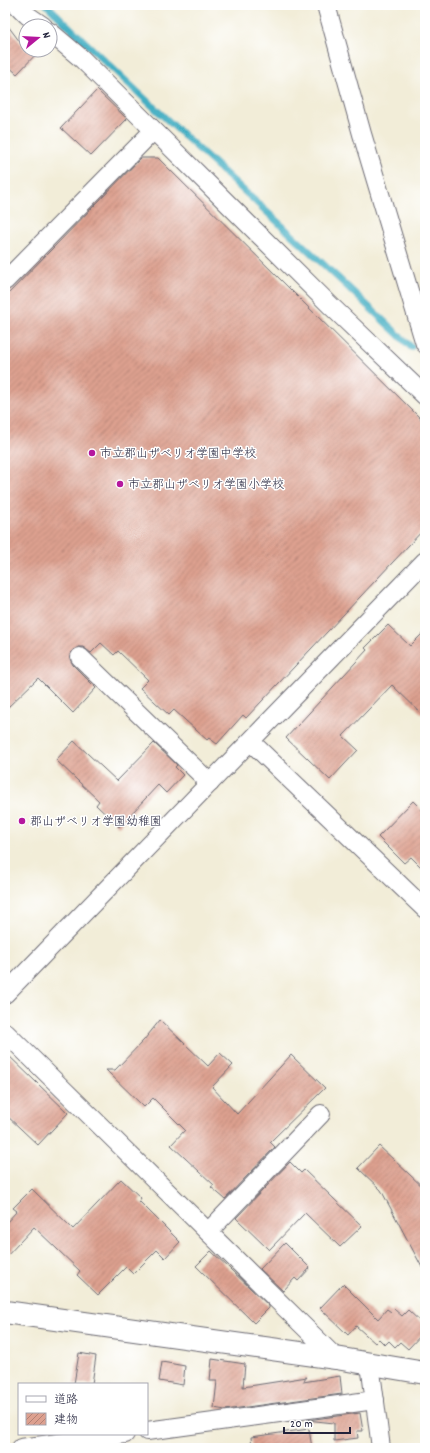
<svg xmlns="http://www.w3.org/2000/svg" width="430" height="1453" viewBox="0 0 430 1453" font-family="Dekko,'Klee One',sans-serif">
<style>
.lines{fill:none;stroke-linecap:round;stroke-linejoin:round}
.stream{stroke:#44afc3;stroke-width:7}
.building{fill:url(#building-hatch)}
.minor-casing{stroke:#6b6972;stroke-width:20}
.tertiary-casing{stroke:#6b6972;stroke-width:24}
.minor{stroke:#fff;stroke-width:18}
.tertiary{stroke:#fff;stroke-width:22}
.poi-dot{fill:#b5179e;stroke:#fff;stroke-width:1.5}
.labels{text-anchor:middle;stroke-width:3;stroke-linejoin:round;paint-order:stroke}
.poi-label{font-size:12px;fill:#22223b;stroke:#fff;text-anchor:start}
</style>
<defs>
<pattern id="building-hatch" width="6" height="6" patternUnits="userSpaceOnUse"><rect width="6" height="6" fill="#dda08f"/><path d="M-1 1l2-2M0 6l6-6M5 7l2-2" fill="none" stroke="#b38276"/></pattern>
</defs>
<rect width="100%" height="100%" fill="#fff"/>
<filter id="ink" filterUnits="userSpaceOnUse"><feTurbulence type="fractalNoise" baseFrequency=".025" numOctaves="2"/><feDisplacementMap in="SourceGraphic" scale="8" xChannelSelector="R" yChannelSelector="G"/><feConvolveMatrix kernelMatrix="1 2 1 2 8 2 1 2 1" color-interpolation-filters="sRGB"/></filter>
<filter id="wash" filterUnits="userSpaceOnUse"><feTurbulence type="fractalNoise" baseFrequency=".012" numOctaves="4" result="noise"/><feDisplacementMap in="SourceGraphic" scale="16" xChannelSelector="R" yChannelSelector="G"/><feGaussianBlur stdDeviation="0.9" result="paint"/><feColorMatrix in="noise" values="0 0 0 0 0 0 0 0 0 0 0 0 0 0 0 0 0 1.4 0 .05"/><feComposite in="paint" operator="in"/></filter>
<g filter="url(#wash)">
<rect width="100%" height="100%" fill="#f2edd8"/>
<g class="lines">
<!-- stream -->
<path class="stream" d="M 47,5 C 165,122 291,231 411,347"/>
</g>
<g id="blocks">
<!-- building -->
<g class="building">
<path d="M 5,22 L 26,50 L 40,50 L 17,74 L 5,63 Z"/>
<path d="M 97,90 L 127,119 L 91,156 L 61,128 Z"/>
<path d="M 141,158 L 158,158 L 425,423 L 425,528 L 246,718 L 243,715 L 217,744 L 209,738 L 207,740 L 174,710 L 169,715 L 140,688 L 148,680 L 118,651 L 114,655 L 101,643 L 91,653 L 83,647 L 78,647 L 70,654 L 70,659 L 73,665 L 96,688 L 73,713 L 38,678 L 5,710 L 5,297 Z"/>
<path d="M 388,625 L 410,646 L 425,631 L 425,717 L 392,685 L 343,736 L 358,750 L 330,780 L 286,738 L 367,650 L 365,648 Z"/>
<path d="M 74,741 L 117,781 L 154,743 L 177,765 L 175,767 L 183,775 L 166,793 L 158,785 L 119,827 L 96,805 L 99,801 L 56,760 Z"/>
<path d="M 413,801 L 425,813 L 425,871 L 411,857 L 404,863 L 378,837 Z"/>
<path d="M 160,1020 L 208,1066 L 220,1053 L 233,1065 L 212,1087 L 237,1114 L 291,1055 L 325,1088 L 270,1142 L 275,1147 L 225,1199 L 211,1187 L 214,1185 L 171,1145 L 185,1130 L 153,1098 L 144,1107 L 106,1070 L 115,1070 L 144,1040 Z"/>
<path d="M 5,1052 L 68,1113 L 38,1145 L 5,1114 Z"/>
<path d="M 379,1146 L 425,1189 L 425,1273 L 381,1190 L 358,1168 Z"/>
<path d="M 290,1162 L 301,1173 L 304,1170 L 362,1226 L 340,1247 L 305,1213 L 269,1250 L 236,1218 Z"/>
<path d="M 121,1179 L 141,1198 L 139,1201 L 180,1242 L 165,1258 L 157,1250 L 133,1274 L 126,1267 L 98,1295 L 77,1275 L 80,1271 L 34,1227 L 5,1258 L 5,1224 L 17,1211 L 13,1208 L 32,1189 L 73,1229 Z"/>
<path d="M 285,1243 L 310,1268 L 298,1281 L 295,1278 L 283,1291 L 260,1269 Z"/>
<path d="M 211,1251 L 269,1306 L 269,1308 L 254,1323 L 196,1266 Z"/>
<path d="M 343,1284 L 378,1319 L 387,1309 L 391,1312 L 394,1309 L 402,1316 L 408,1310 L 425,1326 L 425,1331 L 408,1349 L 400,1342 L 395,1347 L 389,1341 L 385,1345 L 379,1339 L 375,1343 L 356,1326 L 348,1335 L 320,1308 Z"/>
<path d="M 79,1353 L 96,1356 L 92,1384 L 74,1384 Z"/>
<path d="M 212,1359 L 245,1364 L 243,1387 L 307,1377 L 303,1382 L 340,1376 L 342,1394 L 225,1410 L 214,1408 L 217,1381 L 210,1381 Z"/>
<path d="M 162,1362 L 185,1366 L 183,1385 L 159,1381 Z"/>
<path d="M 360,1413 L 363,1431 L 357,1431 L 358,1438 L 334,1441 L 334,1423 L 307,1420 Z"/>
<path d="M 309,1429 L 312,1448 L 252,1448 L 251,1437 Z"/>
</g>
</g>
</g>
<g filter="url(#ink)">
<use href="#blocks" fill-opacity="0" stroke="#6b6972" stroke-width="1"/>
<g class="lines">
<defs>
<g id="minor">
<path d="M 17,5 L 27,15 L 43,26"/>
<path d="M 326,5 L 362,134 L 425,344"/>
<path d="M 50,32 L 82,59 L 330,305 L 425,396"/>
<path d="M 5,281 L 153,131"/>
<path d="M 80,657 L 210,783"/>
<path d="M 251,742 L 425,909"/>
<path d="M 5,994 L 425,561"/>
<path d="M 5,1032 L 336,1358"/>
<path d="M 208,1232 L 321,1114"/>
<path d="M 370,1364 L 381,1448"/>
<path d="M 147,1431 L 375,1400"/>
<path d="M 21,1448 L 125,1434"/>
</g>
<path id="tertiary" d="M 5,1312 L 336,1358 L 425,1373"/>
</defs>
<!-- minor casing -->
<use href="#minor" class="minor-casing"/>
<!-- tertiary casing -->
<use href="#tertiary" class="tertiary-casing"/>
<!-- minor -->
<use href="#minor" class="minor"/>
<!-- tertiary -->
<use href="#tertiary" class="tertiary"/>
</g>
</g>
<!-- markers -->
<g class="poi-dot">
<circle cx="92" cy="453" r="4"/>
<circle cx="120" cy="484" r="4"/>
<circle cx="22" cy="821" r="4"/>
</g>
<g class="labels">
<!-- poi labels -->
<g class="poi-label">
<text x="100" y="457">市立郡山ザベリオ学園中学校</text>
<text x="128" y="488">市立郡山ザベリオ学園小学校</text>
<text x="30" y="825">郡山ザベリオ学園幼稚園</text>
</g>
</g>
<!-- margin -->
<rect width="430" height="1453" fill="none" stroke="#fff" stroke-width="20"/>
<!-- legend -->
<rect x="18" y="1383" width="130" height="52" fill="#ffffff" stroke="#a7a7b1"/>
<rect x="26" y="1396" width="20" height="6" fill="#ffffff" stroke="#a7a7b1"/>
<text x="54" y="1403" font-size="12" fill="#22223b">道路</text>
<rect x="26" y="1413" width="20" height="12" fill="url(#building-hatch)" stroke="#a7a7b1"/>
<text x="54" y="1423" font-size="12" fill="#22223b">建物</text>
<!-- north arrow -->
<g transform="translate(38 38) rotate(72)"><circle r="19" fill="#ffffff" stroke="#a7a7b1"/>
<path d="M0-3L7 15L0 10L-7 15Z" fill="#b5179e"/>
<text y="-6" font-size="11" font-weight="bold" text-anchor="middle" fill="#22223b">N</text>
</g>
<!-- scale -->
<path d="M284 1427v6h66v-6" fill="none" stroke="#22223b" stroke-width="2"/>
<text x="290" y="1427" font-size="12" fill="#22223b" stroke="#ffffff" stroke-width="3" paint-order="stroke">20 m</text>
</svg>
